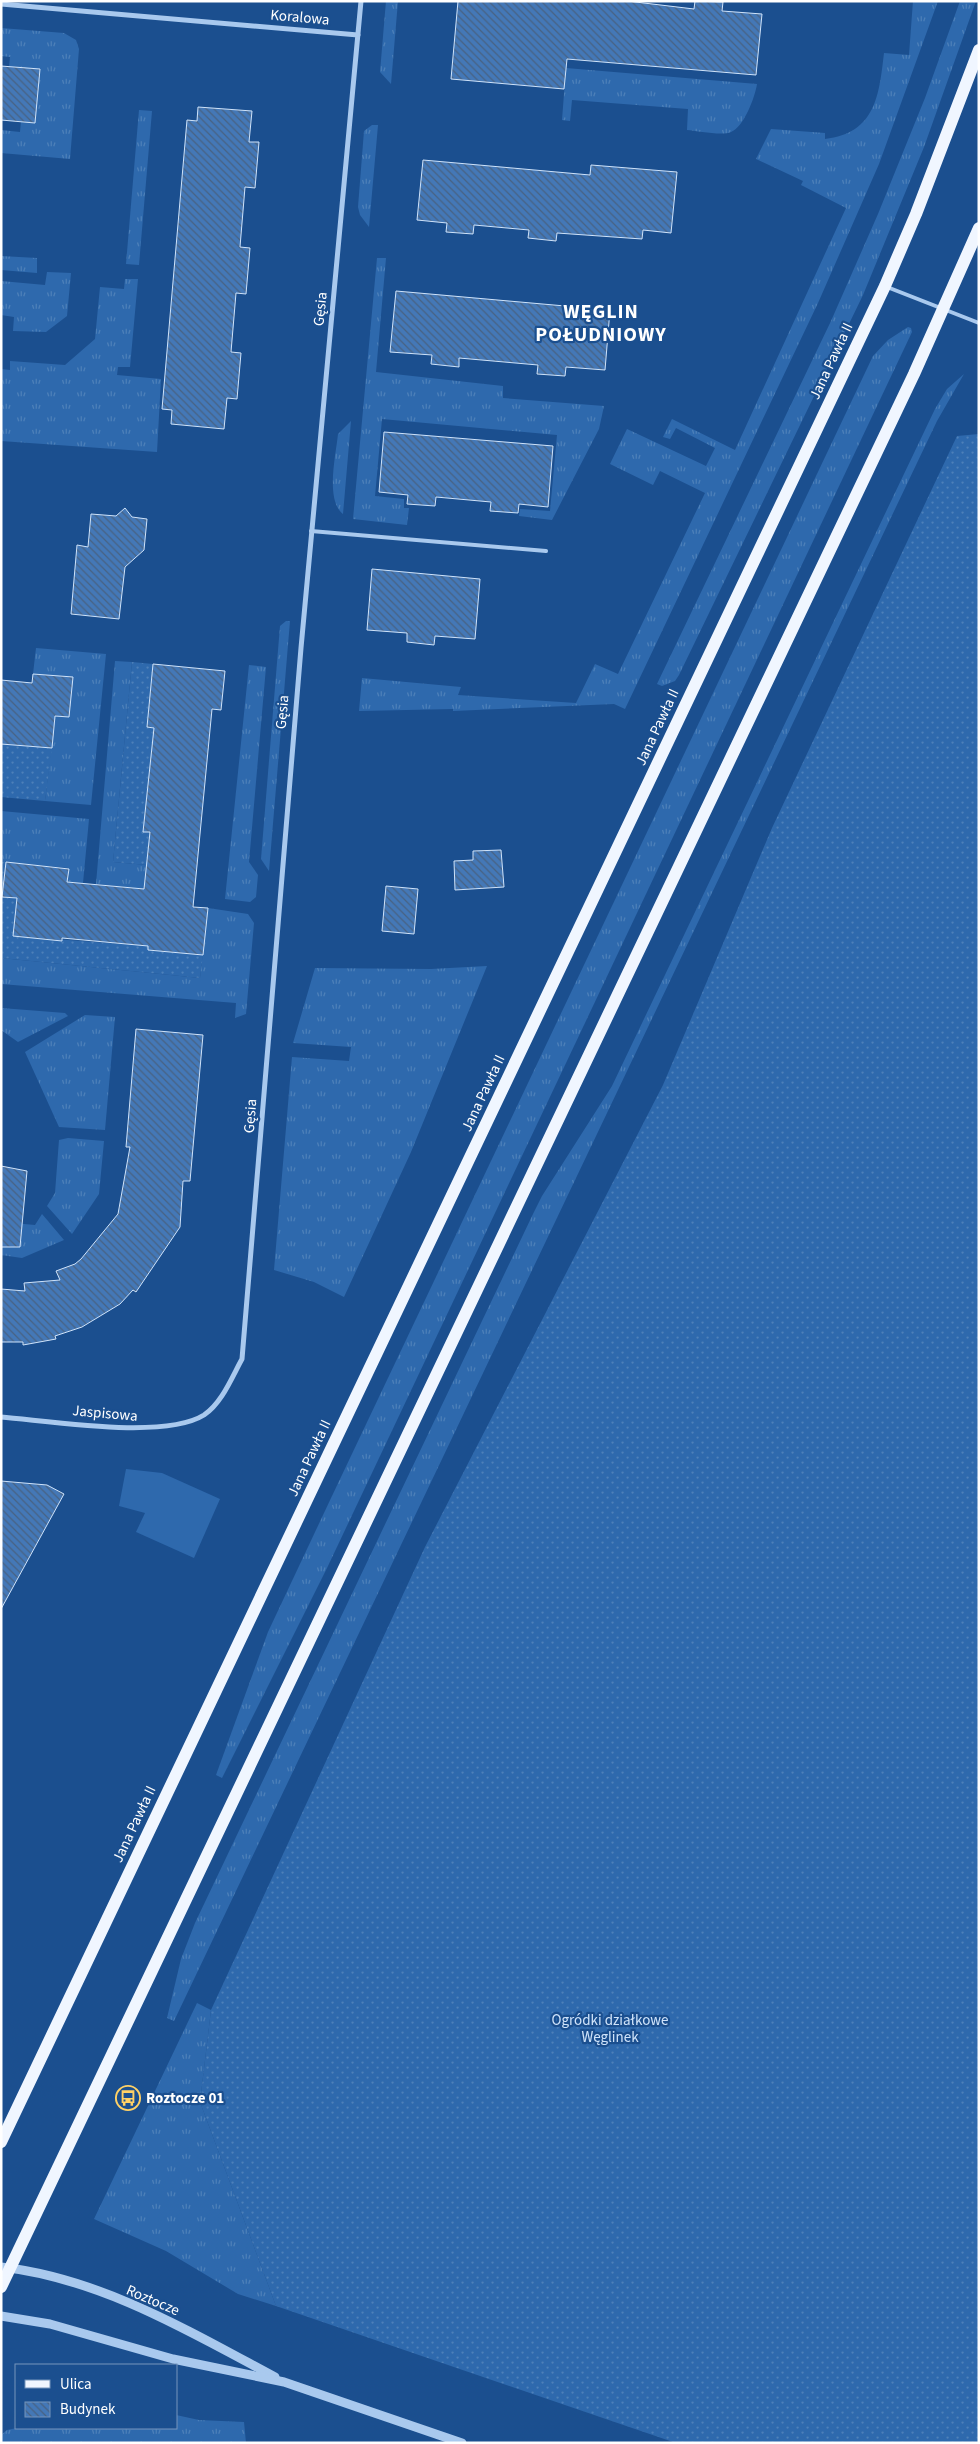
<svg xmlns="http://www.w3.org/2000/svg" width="980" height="2444" viewBox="0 0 980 2444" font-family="'Source Sans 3',sans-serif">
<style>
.grass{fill:url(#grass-tufts)}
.garden{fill:url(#garden-dots)}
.pitch{fill:#2e69ad}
.building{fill:url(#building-back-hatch);stroke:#cfe3fa}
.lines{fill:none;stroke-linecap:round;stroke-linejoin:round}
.service{stroke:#a9c9ee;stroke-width:4}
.minor{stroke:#a9c9ee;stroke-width:5}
.tertiary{stroke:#a9c9ee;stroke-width:9}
.primary{stroke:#f0f6ff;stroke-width:12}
.labels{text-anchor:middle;stroke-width:4.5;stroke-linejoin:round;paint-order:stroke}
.street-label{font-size:15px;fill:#fff;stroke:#1b4f8f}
.park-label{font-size:15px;fill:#cfe3fa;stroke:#1b4f8f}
.poi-label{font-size:15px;font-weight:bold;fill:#fff;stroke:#1b4f8f;text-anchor:start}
.district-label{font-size:20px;font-weight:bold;letter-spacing:1px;fill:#fff;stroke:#1b4f8f}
</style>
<defs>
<pattern id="grass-tufts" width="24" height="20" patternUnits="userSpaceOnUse" patternTransform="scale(1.25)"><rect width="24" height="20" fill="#2e69ad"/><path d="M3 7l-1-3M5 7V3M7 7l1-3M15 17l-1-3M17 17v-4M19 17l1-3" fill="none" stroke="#4d80b9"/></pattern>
<pattern id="garden-dots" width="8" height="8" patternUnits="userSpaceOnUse" patternTransform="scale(1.25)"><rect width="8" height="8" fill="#2e69ad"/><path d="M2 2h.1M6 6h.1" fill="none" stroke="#4d80b9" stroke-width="1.8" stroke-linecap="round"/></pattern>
<pattern id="building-back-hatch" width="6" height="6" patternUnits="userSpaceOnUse" patternTransform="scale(1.25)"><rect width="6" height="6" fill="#4478b7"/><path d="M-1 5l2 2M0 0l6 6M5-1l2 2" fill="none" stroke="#486282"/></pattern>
</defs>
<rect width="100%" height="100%" fill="#1b4f8f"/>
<!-- grass -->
<g class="grass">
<path d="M 386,1 L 398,1 L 391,84 L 380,72 Z"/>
<path d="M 913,1 L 938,1 L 879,164 L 818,303 L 625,709 L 614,704 L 453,711 L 453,709 L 359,711 L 362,678 L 461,687 L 458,695 L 576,703 L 595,664 L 618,674 L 705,493 L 660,471 L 653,485 L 610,464 L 627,429 L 706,466 L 715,448 L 676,428 L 670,439 L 663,437 L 672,419 L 735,450 L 846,208 L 801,185 L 803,181 L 756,159 L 771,129 L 825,133 L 825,139 C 876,133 879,95 884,53 L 909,55 Z"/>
<path d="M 960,1 L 976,1 L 924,147 L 863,295 L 679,675 L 675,681 L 662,686 L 657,684 L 831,321 L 878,214 L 925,98 Z"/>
<path d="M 1,28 L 64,33 L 76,40 L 79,49 L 70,159 L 1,153 L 1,130 L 20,132 L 21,121 L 35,122 L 40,70 L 9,67 L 10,57 L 1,56 Z"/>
<path d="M 566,68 L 757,84 C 755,97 744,127 731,132 C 723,136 697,131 687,130 L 688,109 L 572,100 L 570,121 L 562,120 Z"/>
<path d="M 139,110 L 152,111 L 139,265 L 126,264 Z"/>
<path d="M 372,125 L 378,125 L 369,227 L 360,215 L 358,207 L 364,131 Z"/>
<path d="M 1,256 L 37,258 L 37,273 L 1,270 Z"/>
<path d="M 377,258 L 386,258 L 376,372 L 503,386 L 503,398 L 604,406 L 599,429 L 552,520 L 519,516 L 520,509 L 550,511 L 557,435 L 382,419 L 375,496 L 404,499 L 404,508 L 409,508 L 407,525 L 353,519 Z"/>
<path d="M 47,272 L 71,273 L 67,316 L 46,332 L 13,331 L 14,317 L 1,315 L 1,281 L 45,285 Z"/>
<path d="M 125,279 L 138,279 L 130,367 L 118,367 L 117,375 L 161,379 L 157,452 L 1,441 L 1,369 L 10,370 L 10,361 L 65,365 L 95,339 L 100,287 L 124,289 Z"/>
<path d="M 908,327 L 911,328 L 912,332 L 327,1568 L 222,1778 L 216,1775 L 268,1632 L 332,1496 L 873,356 L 888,340 Z"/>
<path d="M 964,374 L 937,421 L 844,616 L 174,2021 L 167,2018 L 181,1959 L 195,1923 L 533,1214 L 542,1196 L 612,1086 L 935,409 L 947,389 Z"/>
<path d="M 351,421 L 343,514 C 325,500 336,455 338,434 Z"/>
<path d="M 286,621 L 290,621 L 269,871 L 261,859 L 280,626 Z"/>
<path d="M 36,648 L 106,654 L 91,805 L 45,801 L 55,716 L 72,677 L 33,674 Z"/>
<path d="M 115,661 L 132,662 L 113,862 L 147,865 L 144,889 L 96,884 Z"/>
<path d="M 249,665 L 266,667 L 249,862 L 258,875 L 256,897 L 250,902 L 225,899 Z"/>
<path d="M 1,811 L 89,819 L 83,883 L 67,882 L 68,868 L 1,862 Z"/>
<path d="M 208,908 L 248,914 L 254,923 L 246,1014 L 235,1018 L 236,1003 L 1,984 L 1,958 L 200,978 Z"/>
<path d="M 487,966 L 411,1152 L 344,1297 L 314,1282 L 274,1270 L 292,1057 L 349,1061 L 351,1047 L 293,1043 L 315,968 L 431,969 Z"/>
<path d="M 1,1008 L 65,1013 L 68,1016 L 18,1042 L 1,1030 Z"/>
<path d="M 85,1015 L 115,1017 L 105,1130 L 59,1127 L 25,1052 Z"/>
<path d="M 68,1138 L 104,1141 L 99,1194 L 72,1234 L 47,1206 L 55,1193 L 59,1140 Z"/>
<path d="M 42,1214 L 64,1240 L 22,1258 L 1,1255 L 1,1222 L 35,1225 Z"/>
<path d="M 197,2003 L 211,2010 L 200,2102 L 276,2306 L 238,2294 L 166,2251 L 94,2219 Z"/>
<path d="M 176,2415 L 199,2420 L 244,2422 L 246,2443 L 1,2443 L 1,2435 L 7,2430 L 17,2428 L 176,2428 Z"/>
</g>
<!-- garden -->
<g class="garden">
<path d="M 979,434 L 979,2443 L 676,2443 L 276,2306 L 200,2102 L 211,2010 L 425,1547 L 663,1085 L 772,828 L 957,436 Z"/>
<path d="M 132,662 L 153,664 L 147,727 L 160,729 L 151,757 L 143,831 L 150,832 L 147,865 L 113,862 Z"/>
<path d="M 1,730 L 1,744 L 52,748 L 45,801 L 1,797 Z"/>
<path d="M 1,862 L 6,862 L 2,897 L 17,898 L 14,936 L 122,944 L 149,940 L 148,950 L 203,955 L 200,978 L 1,958 Z"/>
</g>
<!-- pitch -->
<path class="pitch" d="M 126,1469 L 162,1473 L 220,1499 L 194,1558 L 136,1532 L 145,1513 L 119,1506 Z"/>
<!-- building -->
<g class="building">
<path d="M 458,1 L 627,1 L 694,9 L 695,1 L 723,2 L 722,11 L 762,14 L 756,75 L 567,59 L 564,89 L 451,79 Z"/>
<path d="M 1,66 L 40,69 L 35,123 L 1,120 Z"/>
<path d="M 198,107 L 252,111 L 249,142 L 259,142 L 255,188 L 245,187 L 240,247 L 250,248 L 246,294 L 236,293 L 231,352 L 241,353 L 237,399 L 227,398 L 224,429 L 171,424 L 172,410 L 162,409 L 187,120 L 197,121 Z"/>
<path d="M 423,160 L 590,175 L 591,165 L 677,172 L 671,233 L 643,230 L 642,239 L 557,233 L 556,241 L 528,238 L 529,230 L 474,225 L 473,234 L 446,232 L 447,223 L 417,220 Z"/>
<path d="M 396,291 L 610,310 L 605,370 L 566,367 L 565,376 L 537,374 L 538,365 L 459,358 L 459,367 L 431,364 L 432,355 L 390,352 Z"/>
<path d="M 384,432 L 553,446 L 548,507 L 519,504 L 518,513 L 490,511 L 491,502 L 436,497 L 435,506 L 407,504 L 408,495 L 379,492 Z"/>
<path d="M 125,508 L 132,517 L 147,519 L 144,550 L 125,567 L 119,619 L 71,614 L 77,545 L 88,547 L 91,514 L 116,516 Z"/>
<path d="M 372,569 L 480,579 L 475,639 L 435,636 L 434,645 L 407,642 L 407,633 L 367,630 Z"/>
<path d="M 153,664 L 225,671 L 221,710 L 212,709 L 193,907 L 208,908 L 203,955 L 148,950 L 148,946 L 62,938 L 62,941 L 13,936 L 17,898 L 2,897 L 6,862 L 69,869 L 67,882 L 144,889 L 150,832 L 143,832 L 154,728 L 147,727 Z"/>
<path d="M 33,674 L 73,677 L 69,717 L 55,716 L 52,748 L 1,744 L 1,680 L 32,683 Z"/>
<path d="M 501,850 L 504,887 L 455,890 L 454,861 L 473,860 L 473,851 Z"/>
<path d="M 386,886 L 418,889 L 414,934 L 382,931 Z"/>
<path d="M 136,1029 L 203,1035 L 190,1181 L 183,1181 L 180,1227 L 136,1292 L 133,1290 L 120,1304 L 82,1327 L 55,1336 L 56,1339 L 23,1345 L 23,1342 L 1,1342 L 1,1289 L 25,1291 L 24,1283 L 60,1280 L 56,1271 L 75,1264 L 81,1259 L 118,1214 L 130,1147 L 126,1147 Z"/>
<path d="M 1,1166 L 27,1171 L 20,1247 L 1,1247 Z"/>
<path d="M 1,1481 L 47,1485 L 64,1494 L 1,1609 Z"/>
</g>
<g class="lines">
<!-- service -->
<g class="service">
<path d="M 887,287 L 979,323"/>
<path d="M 311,531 L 546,551"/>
</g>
<!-- minor -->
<g class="minor">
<path d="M 1,4 L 358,35"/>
<path d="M 1,1417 C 50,1421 164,1440 204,1415 C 222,1403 232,1377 242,1359 L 301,648 L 361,1"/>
</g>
<!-- tertiary -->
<g class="tertiary">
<path d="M 1,2267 C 100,2278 189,2331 275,2377"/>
<path d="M 1,2316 L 50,2324 L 173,2359 L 284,2382 L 462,2443"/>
</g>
<!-- primary -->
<g class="primary">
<path d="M 1,2142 L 885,286 L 916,214 L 979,50"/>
<path d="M 1,2287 L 914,374 L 979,228"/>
</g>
</g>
<!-- icons -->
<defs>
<symbol id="bus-ring" viewBox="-11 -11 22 22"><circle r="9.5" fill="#1b4f8f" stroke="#ffd166" stroke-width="1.5"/><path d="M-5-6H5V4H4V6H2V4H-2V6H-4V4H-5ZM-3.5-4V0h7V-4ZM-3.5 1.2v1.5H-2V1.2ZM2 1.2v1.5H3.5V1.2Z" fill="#ffd166"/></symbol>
</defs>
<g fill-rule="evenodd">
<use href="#bus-ring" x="114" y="2084" width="28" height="28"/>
</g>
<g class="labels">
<!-- street labels -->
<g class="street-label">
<text transform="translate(300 17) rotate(5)" y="5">Koralowa</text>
<text transform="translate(320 309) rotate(-84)" y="5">Gęsia</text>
<text transform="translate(831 361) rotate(-65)" y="5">Jana Pawła II</text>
<text transform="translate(282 712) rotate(-85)" y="5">Gęsia</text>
<text transform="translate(657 727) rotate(-65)" y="5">Jana Pawła II</text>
<text transform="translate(483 1093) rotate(-65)" y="5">Jana Pawła II</text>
<text transform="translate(250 1116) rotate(-86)" y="5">Gęsia</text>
<text transform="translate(105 1413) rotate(5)" y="5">Jaspisowa</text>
<text transform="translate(309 1458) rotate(-65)" y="5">Jana Pawła II</text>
<text transform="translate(134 1824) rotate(-65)" y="5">Jana Pawła II</text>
<text transform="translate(153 2300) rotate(23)" y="5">Roztocze</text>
</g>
<!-- park labels -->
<g class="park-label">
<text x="610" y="2025">Ogródki działkowe<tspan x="610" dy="17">Węglinek</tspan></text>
</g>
<!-- poi labels -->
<g class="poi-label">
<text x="146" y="2103">Roztocze 01</text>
</g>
<!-- district labels -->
<g class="district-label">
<text x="601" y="318">WĘGLIN<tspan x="601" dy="23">POŁUDNIOWY</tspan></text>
</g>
</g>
<!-- border -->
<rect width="980" height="2444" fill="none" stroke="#ffffff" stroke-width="5"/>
<!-- legend -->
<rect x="15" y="2364" width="162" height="65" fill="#1b4f8f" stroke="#7695bc"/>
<rect x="25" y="2380" width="25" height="8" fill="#f0f6ff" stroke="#7695bc"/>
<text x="60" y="2389" font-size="15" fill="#ffffff">Ulica</text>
<rect x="25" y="2402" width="25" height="15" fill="url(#building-back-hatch)" stroke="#7695bc"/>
<text x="60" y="2414" font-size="15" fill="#ffffff">Budynek</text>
</svg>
